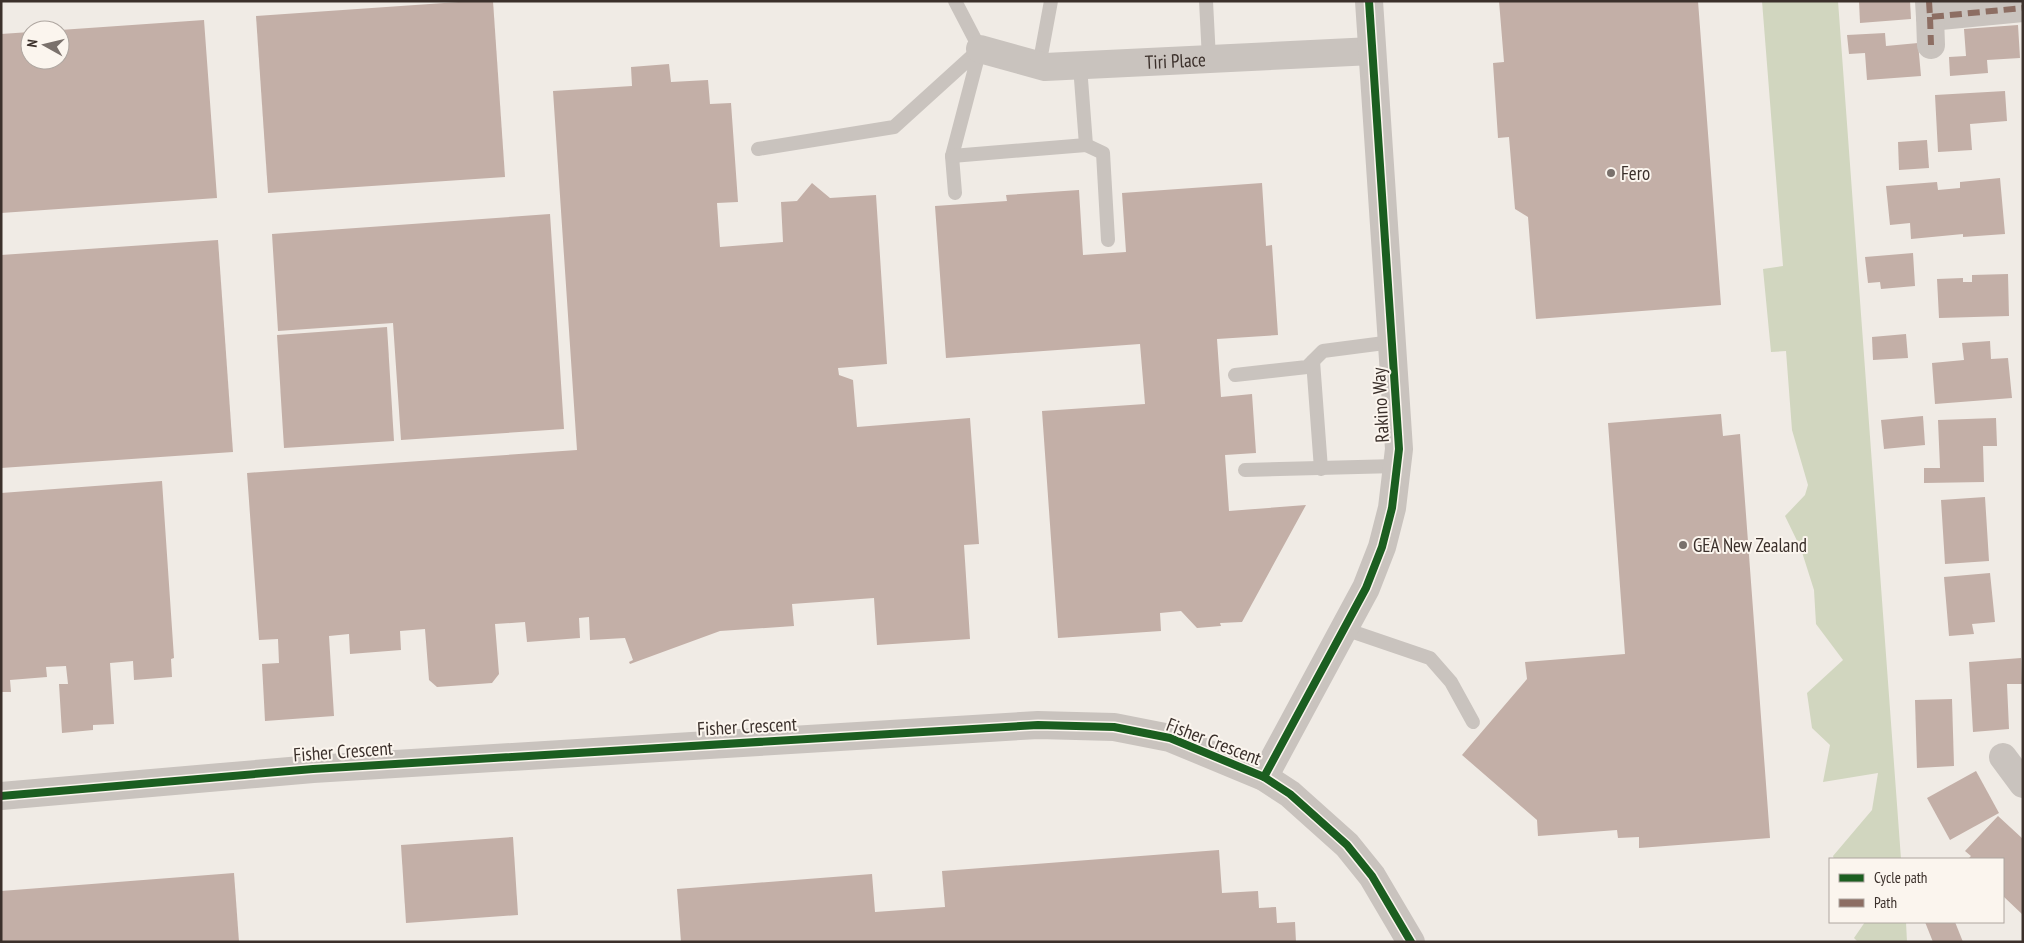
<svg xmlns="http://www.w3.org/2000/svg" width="2024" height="943" viewBox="0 0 2024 943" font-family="'PT Sans Narrow',sans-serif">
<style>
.green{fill:#d1d6bf}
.building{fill:#c3afa7}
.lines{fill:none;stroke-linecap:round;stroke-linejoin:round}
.service{stroke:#c9c3be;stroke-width:14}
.minor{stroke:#c9c3be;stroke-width:28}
.quiet{stroke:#8d6e63;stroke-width:6;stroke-dasharray:12 6;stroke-linecap:butt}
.cycleway-casing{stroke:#fbf5ee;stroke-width:11}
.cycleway{stroke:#1b5e20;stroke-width:8}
.poi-dot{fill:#7a716c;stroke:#fbf5ee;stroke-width:2}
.labels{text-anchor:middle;stroke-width:4;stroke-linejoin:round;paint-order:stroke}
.street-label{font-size:19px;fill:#3b302b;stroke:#fbf5ee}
.poi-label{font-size:19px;fill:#3b302b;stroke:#fbf5ee;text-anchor:start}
</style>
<rect width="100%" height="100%" fill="#f0ebe5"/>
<!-- green -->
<g class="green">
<path d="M 1762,1 L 1838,1 L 1901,859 L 1834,859 L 1833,856 L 1872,810 L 1878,773 L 1823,782 L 1830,745 L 1812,728 L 1807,693 L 1843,660 L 1816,624 L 1814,590 L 1801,549 L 1785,516 L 1805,495 L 1808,485 L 1792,430 L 1786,351 L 1771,352 L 1763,269 L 1783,266 Z"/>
<path d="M 1865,922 L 1906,922 L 1907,942 L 1858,942 L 1854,938 Z"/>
</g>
<!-- building -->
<g class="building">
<path d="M 473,1 L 493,1 L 505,177 L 268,193 L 256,16 Z"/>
<path d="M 1499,1 L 1698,1 L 1721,305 L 1536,319 L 1528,217 L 1515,209 L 1509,137 L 1498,138 L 1493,63 L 1504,62 Z"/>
<path d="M 1859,1 L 1910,1 L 1911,19 L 1860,23 Z"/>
<path d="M 204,20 L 217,198 L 1,213 L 1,34 L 30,32 L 30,60 L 60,60 L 60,30 Z"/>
<path d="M 2018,25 L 2020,58 L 1987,60 L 1988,73 L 1950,76 L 1949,57 L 1966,56 L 1964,29 Z"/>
<path d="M 1885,33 L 1886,46 L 1918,43 L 1921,76 L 1867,80 L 1865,53 L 1849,54 L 1847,35 Z"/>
<path d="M 669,64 L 671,82 L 708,80 L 710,104 L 731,103 L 738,202 L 717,203 L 720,247 L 783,242 L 781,202 L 797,201 L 812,183 L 830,198 L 876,195 L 887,364 L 838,368 L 839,375 L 853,380 L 857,427 L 970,418 L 979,544 L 964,545 L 970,639 L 877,645 L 874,598 L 792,604 L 794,626 L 720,631 L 630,664 L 629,662 L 633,660 L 625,638 L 590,640 L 589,617 L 579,618 L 580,638 L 527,642 L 525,622 L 495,624 L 499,674 L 492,683 L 437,687 L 429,680 L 425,629 L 400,631 L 401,650 L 350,654 L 349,634 L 329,636 L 334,716 L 265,721 L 262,664 L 279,663 L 278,639 L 259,640 L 247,473 L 577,450 L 553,91 L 632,86 L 631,67 Z"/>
<path d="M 2005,91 L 2007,121 L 1970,124 L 1972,150 L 1938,152 L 1935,95 Z"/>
<path d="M 1927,140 L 1929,168 L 1899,170 L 1898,142 Z"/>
<path d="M 2000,178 L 2005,234 L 1963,237 L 1963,234 L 1911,239 L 1910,223 L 1890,225 L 1886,186 L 1937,182 L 1938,190 L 1960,188 L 1960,182 Z"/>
<path d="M 1262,183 L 1266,246 L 1272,245 L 1278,335 L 1217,339 L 1221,397 L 1252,394 L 1256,453 L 1225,455 L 1229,511 L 1306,505 L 1242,622 L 1220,623 L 1221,626 L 1197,628 L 1181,611 L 1160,613 L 1161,631 L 1058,638 L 1042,411 L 1145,404 L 1140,344 L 946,358 L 935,206 L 1007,201 L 1006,195 L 1079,190 L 1083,255 L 1126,252 L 1122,193 Z"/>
<path d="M 550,214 L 564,429 L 401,440 L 393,323 L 278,331 L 272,234 Z"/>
<path d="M 218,240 L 233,452 L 1,468 L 1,255 Z"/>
<path d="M 1913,253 L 1915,286 L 1881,289 L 1880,282 L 1868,283 L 1865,257 Z"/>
<path d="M 2008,274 L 2009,316 L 1939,318 L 1937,279 L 1963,278 L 1963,282 L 1972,282 L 1972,275 Z"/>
<path d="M 387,327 L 394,441 L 284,448 L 277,335 Z"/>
<path d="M 1906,334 L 1908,358 L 1873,360 L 1872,337 Z"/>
<path d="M 1990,341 L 1991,359 L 2008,358 L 2012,398 L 1935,404 L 1932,363 L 1964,360 L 1962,343 Z"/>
<path d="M 1721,414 L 1723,436 L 1740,434 L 1770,838 L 1639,848 L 1639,837 L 1618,838 L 1617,830 L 1538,836 L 1537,820 L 1462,755 L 1527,679 L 1525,662 L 1625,654 L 1608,423 Z"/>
<path d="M 1923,416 L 1925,445 L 1884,449 L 1881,420 Z"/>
<path d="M 1996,418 L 1997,446 L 1983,446 L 1984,482 L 1924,483 L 1924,468 L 1940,468 L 1938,420 Z"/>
<path d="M 162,481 L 174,658 L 171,659 L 172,677 L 134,680 L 133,661 L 110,663 L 114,724 L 93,725 L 93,730 L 62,733 L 59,684 L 68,684 L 66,666 L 46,667 L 47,677 L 10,680 L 11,692 L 1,692 L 1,493 Z"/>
<path d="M 1985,497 L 1989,561 L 1945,564 L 1941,500 Z"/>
<path d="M 1990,573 L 1995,622 L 1972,624 L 1974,634 L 1949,636 L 1944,577 Z"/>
<path d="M 2021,658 L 2022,684 L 2007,684 L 2009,729 L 1973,732 L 1969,662 Z"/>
<path d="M 1952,699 L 1954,766 L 1917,768 L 1915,700 Z"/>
<path d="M 1976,771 L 1999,813 L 1950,840 L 1927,798 Z"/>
<path d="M 1998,816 L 2023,839 L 2023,915 L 2003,896 L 2003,859 L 1968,859 L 1971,856 L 1965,851 Z"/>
<path d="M 513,837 L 518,915 L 406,923 L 401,845 Z"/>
<path d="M 1219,850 L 1222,893 L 1258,891 L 1259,908 L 1276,907 L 1277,923 L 1295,922 L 1296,942 L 681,942 L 677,889 L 872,874 L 875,912 L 945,907 L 942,871 Z"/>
<path d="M 234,873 L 239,942 L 1,942 L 1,891 Z"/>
<path d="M 1925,922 L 1955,922 L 1963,942 L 1933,942 Z"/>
</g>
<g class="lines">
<!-- service -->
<g class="service">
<path d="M 955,1 L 980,49"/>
<path d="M 1206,1 L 1209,59"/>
<path d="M 1039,66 L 1051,1"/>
<path d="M 1080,66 L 1086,145 L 1103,153 L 1108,240"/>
<path d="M 758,149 L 894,127 L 980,49 L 952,156 L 955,193"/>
<path d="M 952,156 L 1086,145"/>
<path d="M 1313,361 L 1321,469"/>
<path d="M 1235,375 L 1307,367 L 1323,351 L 1392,342"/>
<path d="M 1245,470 L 1397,466"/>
<path d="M 1345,629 L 1430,658 L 1451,682 L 1473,722"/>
</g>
<!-- minor -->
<g class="minor">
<path d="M 1929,1 L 1930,17 L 2023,8"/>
<path d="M 1930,17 L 1931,45"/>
<path id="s1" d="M 980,49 L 1045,67 L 1372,51"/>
<path d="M 2003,757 L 2023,784"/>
<path d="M 1264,777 L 1366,588 L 1382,547 L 1392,508 L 1399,449 L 1369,1"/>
<path d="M 1,796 L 313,769 L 1038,725 L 1114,727 L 1170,738 L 1264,777 L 1290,794 L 1347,845 L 1372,876 L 1411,942"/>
</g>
<!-- quiet -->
<g class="quiet">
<path d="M 1929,1 L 1930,17 L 2023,8"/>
<path d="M 1930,17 L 1931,45"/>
</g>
<defs>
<g id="cycleway">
<path d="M 1264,777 L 1366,588 L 1382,547 L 1392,508 L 1399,449 L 1369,1"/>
<path d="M 1,796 L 313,769 L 1038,725 L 1114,727 L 1170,738 L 1264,777 L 1290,794 L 1347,845 L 1372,876 L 1411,942"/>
</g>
</defs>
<!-- cycleway casing -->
<use href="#cycleway" class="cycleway-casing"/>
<!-- cycleway -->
<use href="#cycleway" class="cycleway"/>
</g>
<!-- markers -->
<g class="poi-dot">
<circle cx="1611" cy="173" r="5"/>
<circle cx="1683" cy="545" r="5"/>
</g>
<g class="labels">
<!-- street labels -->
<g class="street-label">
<text dy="7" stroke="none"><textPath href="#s1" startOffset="198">Tiri Place</textPath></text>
<text transform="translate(1380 405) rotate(-93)" y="7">Rakino Way</text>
<text transform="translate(747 726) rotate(-3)" y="7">Fisher Crescent</text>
<text transform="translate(1214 741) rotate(21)" y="7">Fisher Crescent</text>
<text transform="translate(343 751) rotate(-4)" y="7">Fisher Crescent</text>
</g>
<!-- poi labels -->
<g class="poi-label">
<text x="1621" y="180">Fero</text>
<text x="1693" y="552">GEA New Zealand</text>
</g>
</g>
<!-- border -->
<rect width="2024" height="943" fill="none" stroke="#3b302b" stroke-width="5"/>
<!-- legend -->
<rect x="1829" y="858" width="175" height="65" fill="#fbf5ee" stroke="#aea6a0"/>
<rect x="1839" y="874" width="25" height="8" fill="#1b5e20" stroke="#aea6a0"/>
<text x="1874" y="883" font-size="15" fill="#3b302b">Cycle path</text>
<rect x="1839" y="899" width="25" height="8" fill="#8d6e63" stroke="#aea6a0"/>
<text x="1874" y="908" font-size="15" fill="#3b302b">Path</text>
<!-- north arrow -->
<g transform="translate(45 45) rotate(278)"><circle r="24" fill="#fbf5ee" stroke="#aea6a0"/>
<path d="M0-4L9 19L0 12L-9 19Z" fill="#7a716c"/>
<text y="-8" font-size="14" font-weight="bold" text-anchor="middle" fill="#3b302b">N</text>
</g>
</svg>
